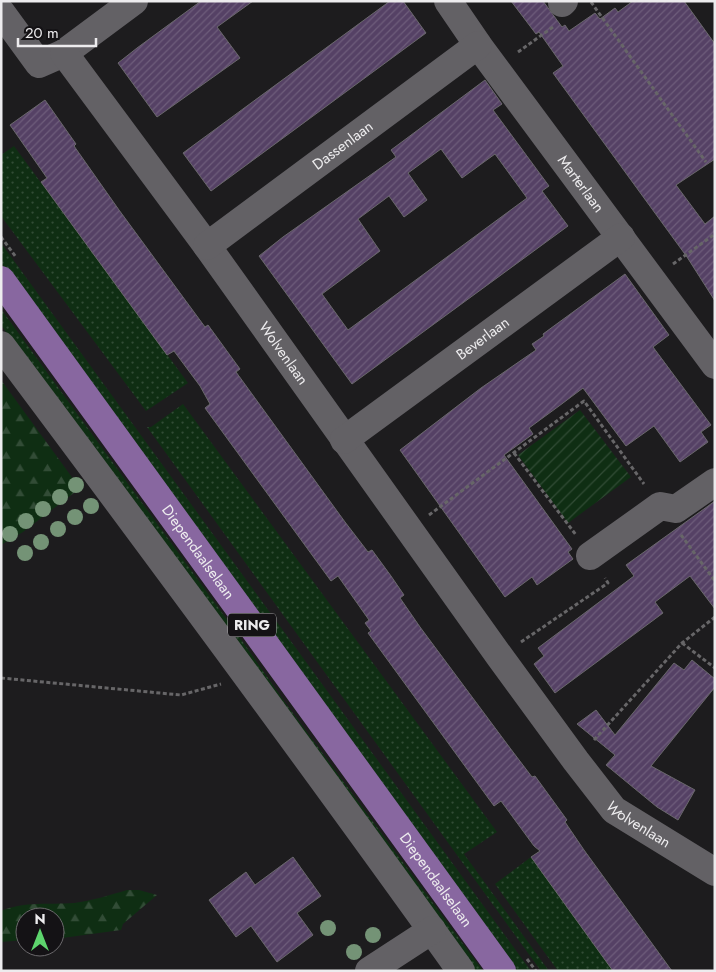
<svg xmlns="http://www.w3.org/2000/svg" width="716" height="972" viewBox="0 0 716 972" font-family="Jost,sans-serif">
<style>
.grass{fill:url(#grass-dots)}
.forest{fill:url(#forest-firs)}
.garden{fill:url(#garden-furrows)}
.building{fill:url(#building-hatch);stroke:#6a686c;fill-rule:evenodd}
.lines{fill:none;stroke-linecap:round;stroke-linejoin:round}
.path{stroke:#676668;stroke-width:3;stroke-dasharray:4 2.5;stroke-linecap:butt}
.minor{stroke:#636165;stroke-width:28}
.major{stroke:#8867a0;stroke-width:28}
.tree{fill:#749376}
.labels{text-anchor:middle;stroke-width:4;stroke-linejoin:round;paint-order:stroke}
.shield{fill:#141215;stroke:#acabad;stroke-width:1}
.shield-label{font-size:14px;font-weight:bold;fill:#edecee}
.street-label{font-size:15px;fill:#edecee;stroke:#141215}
</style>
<defs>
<pattern id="grass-dots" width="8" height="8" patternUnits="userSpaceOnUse" patternTransform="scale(1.25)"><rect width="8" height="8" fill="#0f2e13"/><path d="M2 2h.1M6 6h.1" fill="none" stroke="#324c36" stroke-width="1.8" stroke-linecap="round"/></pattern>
<pattern id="forest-firs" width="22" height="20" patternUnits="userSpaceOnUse" patternTransform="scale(1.25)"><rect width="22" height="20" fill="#0f2e13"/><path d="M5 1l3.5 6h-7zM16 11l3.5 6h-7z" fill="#324c36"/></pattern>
<pattern id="garden-furrows" width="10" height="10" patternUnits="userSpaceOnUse" patternTransform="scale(1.25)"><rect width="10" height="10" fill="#0f2e13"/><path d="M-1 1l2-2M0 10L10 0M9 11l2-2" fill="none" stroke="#324c36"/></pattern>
<pattern id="building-hatch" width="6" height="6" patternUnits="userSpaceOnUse" patternTransform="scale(1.25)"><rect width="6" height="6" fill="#554165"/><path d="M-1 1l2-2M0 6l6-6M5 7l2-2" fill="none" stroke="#6e5d7b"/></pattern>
</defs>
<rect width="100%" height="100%" fill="#1d1c1e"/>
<!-- grass -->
<g class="grass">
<path d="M 14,146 L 188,383 L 146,411 L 1,216 L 1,155 Z"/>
<path d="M 1,243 L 531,971 L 517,971 L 1,263 Z"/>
<path d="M 1,309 L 231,625 L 284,701 L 483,971 L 470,971 L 1,325 Z"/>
<path d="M 183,404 L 497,832 L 464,854 L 549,971 L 541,971 L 147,427 L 151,427 Z"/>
<path d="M 531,857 L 613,971 L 558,971 L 495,884 Z"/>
</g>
<!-- forest -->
<g class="forest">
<path d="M 1,380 L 74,480 L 78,477 L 83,486 L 23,532 L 1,545 Z"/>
<path d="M 127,890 L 139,890 L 157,895 L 123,924 L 121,930 L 55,939 L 55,917 L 25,917 L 25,940 L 1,942 L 1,911 C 25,901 49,905 74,903 C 91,901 110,895 127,890 Z"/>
</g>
<!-- garden -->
<path class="garden" d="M 580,410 L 631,477 L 568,523 L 518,455 Z"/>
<!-- building -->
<g class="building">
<path d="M 201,1 L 253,1 L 217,27 L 240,58 L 157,117 L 118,63 L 137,48 Z"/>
<path d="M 390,1 L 403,1 L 426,33 L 211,191 L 183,153 Z"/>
<path d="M 511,1 L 543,1 L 562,27 L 565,25 L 569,31 L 595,13 L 600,19 L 615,8 L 618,12 L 633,1 L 684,1 L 715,44 L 715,159 L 676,185 L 705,224 L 715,216 L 715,301 L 687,257 L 553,73 L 563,66 L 539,32 L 536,34 Z"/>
<path d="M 485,80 L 502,104 L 493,110 L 549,186 L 542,191 L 568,226 L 352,384 L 259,256 L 283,237 L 396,157 L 391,150 ZM 441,149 L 462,178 L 495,154 L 527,198 L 348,330 L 322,294 L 380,251 L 358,219 L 389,196 L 404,217 L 427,200 L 408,173 Z"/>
<path d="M 45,100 L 76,144 L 74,146 L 119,210 L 205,327 L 208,325 L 240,369 L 236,372 L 345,522 L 368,552 L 372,550 L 391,576 L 404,595 L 400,598 L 420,627 L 510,748 L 532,777 L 535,776 L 567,820 L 565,822 L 584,850 L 672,971 L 613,971 L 531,857 L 540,851 L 534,846 L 501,801 L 494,806 L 368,633 L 371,631 L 365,623 L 369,620 L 338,576 L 331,581 L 205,408 L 210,404 L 200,386 L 174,351 L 167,355 L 41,182 L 47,178 L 10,125 Z"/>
<path d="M 625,274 L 669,335 L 653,347 L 711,425 L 701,432 L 708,442 L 680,462 L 654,426 L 626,446 L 583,388 L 559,406 L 529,428 L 533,434 L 504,455 L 572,549 L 568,552 L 573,559 L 537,585 L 532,577 L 505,597 L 400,450 L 481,388 L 536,350 L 532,344 L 544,336 L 543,334 Z"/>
<path d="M 715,501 L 715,609 L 690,576 L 655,602 L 663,613 L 555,693 L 534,664 L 544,656 L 538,648 L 634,576 L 626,565 Z"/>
<path d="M 692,660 L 715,679 L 715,687 L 651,766 L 695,790 L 678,820 L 657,807 L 606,765 L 615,755 L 577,724 L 596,710 L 615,735 L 674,663 L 684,670 Z"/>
<path d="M 293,857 L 321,896 L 297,913 L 313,935 L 277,962 L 251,926 L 236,937 L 209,900 L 246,872 L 255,885 Z"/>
</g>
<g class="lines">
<!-- path -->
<g class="path">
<path d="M 591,2 L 706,162"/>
<path d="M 518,52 L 553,27"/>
<path d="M 1,237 L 16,257"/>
<path d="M 673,264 L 715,234"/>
<path d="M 514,453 L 576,535"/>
<path d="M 429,515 L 584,401 L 644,484"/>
<path d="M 681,535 L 715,581"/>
<path d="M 521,642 L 608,583 L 605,578"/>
<path d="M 682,643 L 715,668"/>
<path d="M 1,678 L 181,695 L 221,684"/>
<path d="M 594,740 L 682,643 L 715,617"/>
<path d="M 527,959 L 536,971"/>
</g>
<!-- minor -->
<g class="minor">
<path id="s1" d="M 448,1 L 478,45 L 715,365"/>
<path d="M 562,3 L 564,1"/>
<path d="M 1,12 L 39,64 L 64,53 L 134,1"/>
<path id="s2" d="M 64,53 L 207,246 L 500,657 L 576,761 L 614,810 L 715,872"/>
<path id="s3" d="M 207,246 L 478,45"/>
<path d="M 1,345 C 156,552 310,760 461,971"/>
<path id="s4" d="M 344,440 L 621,237"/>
<path d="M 590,556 L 660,506 L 676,509 L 715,482"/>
<path d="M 369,971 L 432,930"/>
</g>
<!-- major -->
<path class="major" id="s5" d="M 1,280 L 502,971"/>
</g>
<!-- trees -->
<g class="tree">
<circle cx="76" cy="485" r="8"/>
<circle cx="60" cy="497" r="8"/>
<circle cx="91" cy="506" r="8"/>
<circle cx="43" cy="509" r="8"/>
<circle cx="75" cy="517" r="8"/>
<circle cx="26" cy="521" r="8"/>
<circle cx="58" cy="529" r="8"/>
<circle cx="10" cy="534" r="8"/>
<circle cx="41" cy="542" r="8"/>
<circle cx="25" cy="553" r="8"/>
<circle cx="328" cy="928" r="8"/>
<circle cx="373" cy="935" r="8"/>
<circle cx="354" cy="952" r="8"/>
</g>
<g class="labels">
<!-- shield labels -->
<rect class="shield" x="228" y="613.5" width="48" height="23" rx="4"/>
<g class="shield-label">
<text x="252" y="630">RING</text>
</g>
<!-- street labels -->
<g class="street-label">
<text dy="5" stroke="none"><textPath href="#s3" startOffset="169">Dassenlaan</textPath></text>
<text dy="5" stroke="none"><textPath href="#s1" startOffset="226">Marterlaan</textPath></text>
<text dy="5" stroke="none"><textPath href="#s4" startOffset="172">Beverlaan</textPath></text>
<text dy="5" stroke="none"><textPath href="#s2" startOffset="372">Wolvenlaan</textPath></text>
<text dy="5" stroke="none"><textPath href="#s5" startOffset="336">Diependaalselaan</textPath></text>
<text dy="5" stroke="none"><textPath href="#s2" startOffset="964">Wolvenlaan</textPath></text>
<text dy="5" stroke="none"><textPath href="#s5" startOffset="741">Diependaalselaan</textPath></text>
</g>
</g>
<!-- border -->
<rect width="716" height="972" fill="none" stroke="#edecee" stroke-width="5"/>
<!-- north arrow -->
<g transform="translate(40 932)"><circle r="24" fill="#141215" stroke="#6b696c"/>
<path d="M0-4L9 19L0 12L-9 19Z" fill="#5dd56d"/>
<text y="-8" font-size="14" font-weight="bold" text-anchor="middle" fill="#edecee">N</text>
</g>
<!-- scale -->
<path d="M18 38v8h78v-8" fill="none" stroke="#edecee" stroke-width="2.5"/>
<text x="25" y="38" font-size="15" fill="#edecee" stroke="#141215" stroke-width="4" paint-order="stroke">20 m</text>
</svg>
